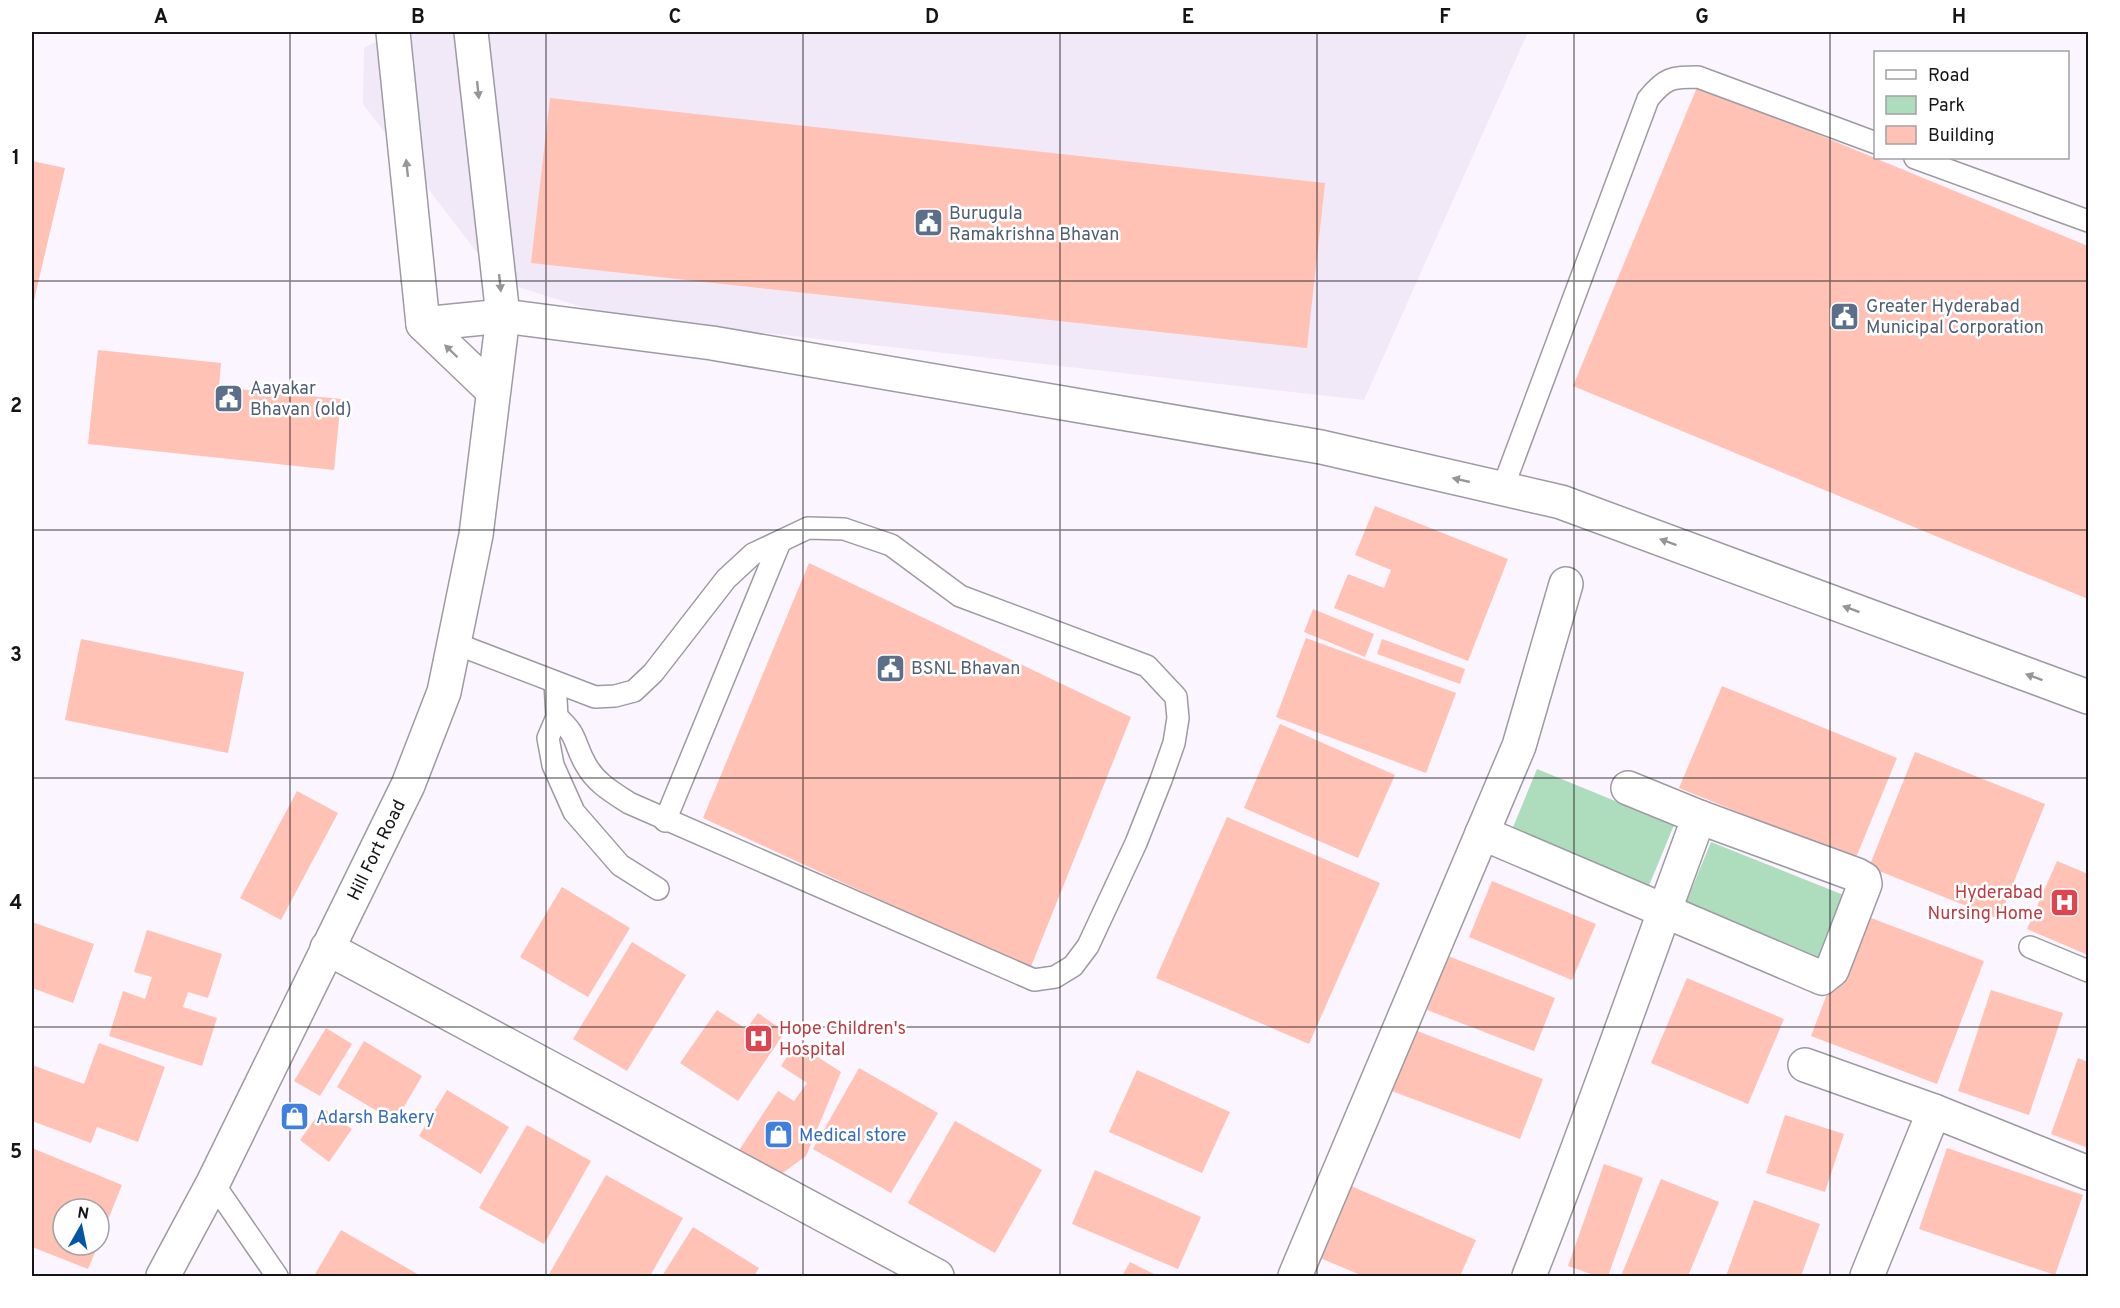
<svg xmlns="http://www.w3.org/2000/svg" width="2120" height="1308" viewBox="0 0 2120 1308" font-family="Overpass,sans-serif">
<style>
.built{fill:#f1e8f8}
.green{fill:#aeddbd}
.building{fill:#ffc2b4}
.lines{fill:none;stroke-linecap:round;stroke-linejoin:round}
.service-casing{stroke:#9e9aa2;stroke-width:24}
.minor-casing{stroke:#9e9aa2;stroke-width:36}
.tertiary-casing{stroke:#9e9aa2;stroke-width:36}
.secondary-casing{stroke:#9e9aa2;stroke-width:36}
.service{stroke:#fff;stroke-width:21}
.minor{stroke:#fff;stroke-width:33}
.tertiary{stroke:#fff;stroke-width:33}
.secondary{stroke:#fff;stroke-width:33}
.oneway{fill:#969597}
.grid{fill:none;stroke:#161417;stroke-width:1.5;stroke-opacity:0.55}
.labels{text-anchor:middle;stroke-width:5;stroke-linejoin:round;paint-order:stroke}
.service-label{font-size:18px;fill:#4e5e75;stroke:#fff;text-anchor:start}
.street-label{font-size:18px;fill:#161417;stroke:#fff}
.health-label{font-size:18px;fill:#be3a42;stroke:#fff;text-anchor:end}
.shop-label{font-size:18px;fill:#366cbe;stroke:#fff;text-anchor:start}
.neatline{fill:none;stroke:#161417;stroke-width:2}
.grid-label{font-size:20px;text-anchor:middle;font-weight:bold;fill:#161417}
</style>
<rect width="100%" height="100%" fill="#fbf5ff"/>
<!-- built -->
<path class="built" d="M 393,32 L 1528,32 L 1364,400 L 607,315 L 499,281 L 363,104 L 364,48 Z"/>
<!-- green -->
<g class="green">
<path d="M 1537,769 L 1674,825 L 1646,893 L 1509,837 Z"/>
<path d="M 1711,842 L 1851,898 L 1823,967 L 1683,910 Z"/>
</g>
<!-- building -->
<g class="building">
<path d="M 1698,85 L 2088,246 L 2088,599 L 1573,386 Z"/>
<path d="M 550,98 L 1325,183 L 1307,348 L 531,263 Z"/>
<path d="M 32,161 L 65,168 L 32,309 Z"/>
<path d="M 98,350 L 221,363 L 219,387 L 341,399 L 334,470 L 88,444 Z"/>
<path d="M 1375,506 L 1508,559 L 1468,661 L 1334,608 L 1348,574 L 1384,588 L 1391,570 L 1355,555 Z"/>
<path d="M 809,563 L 1131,717 L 1030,969 L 703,818 Z"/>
<path d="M 1313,609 L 1374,634 L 1365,657 L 1304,632 Z"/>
<path d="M 1306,638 L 1456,693 L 1426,773 L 1276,717 Z"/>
<path d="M 81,639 L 244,672 L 228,753 L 65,720 Z"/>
<path d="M 1382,639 L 1465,669 L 1460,684 L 1377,654 Z"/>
<path d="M 1722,686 L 1897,758 L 1855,860 L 1679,788 Z"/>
<path d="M 1280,724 L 1395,775 L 1358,858 L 1244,808 Z"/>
<path d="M 1915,752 L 2045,804 L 1999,919 L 1869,867 Z"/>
<path d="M 297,791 L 338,813 L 281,920 L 240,898 Z"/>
<path d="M 1227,817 L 1380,883 L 1309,1044 L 1156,978 Z"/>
<path d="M 2057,861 L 2088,874 L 2088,955 L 2027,929 Z"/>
<path d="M 1492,881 L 1596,924 L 1572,980 L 1469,937 Z"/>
<path d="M 562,887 L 630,928 L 588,997 L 520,957 Z"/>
<path d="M 1858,913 L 1984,961 L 1937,1084 L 1811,1036 Z"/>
<path d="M 32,922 L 94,944 L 73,1003 L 32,988 Z"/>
<path d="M 147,930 L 222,954 L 208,998 L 188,992 L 183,1007 L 217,1018 L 202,1066 L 109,1036 L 123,991 L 145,999 L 152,977 L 134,972 Z"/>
<path d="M 632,942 L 686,975 L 627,1071 L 573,1039 Z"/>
<path d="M 1448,956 L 1555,998 L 1534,1051 L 1427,1010 Z"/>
<path d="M 1687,978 L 1784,1019 L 1748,1104 L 1651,1063 Z"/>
<path d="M 1991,990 L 2063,1013 L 2029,1115 L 1958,1091 Z"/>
<path d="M 717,1010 L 746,1029 L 758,1013 L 785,1032 L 738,1101 L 680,1063 Z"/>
<path d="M 326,1028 L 352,1044 L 320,1096 L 294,1081 Z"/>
<path d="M 1412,1029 L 1543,1079 L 1520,1139 L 1389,1090 Z"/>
<path d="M 364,1041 L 422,1076 L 395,1122 L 337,1087 Z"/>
<path d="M 99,1043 L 165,1067 L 138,1142 L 97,1127 L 91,1143 L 32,1121 L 34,1098 L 32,1065 L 84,1084 Z"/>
<path d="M 796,1043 L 841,1072 L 806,1156 L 770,1182 L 734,1158 L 778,1091 L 794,1101 L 807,1083 L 781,1066 Z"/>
<path d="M 2078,1058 L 2088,1062 L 2088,1148 L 2051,1134 Z"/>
<path d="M 859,1068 L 938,1113 L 891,1193 L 813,1149 Z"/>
<path d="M 1137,1070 L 1230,1112 L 1202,1173 L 1109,1132 Z"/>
<path d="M 447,1090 L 509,1127 L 481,1174 L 419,1136 Z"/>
<path d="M 323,1108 L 352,1129 L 329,1162 L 300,1140 Z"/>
<path d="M 1785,1115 L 1844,1134 L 1825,1192 L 1766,1173 Z"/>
<path d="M 955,1121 L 1042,1170 L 995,1253 L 908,1203 Z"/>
<path d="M 527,1125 L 591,1161 L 544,1244 L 479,1208 Z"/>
<path d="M 32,1148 L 122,1185 L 99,1242 L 99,1209 L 63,1209 L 63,1245 L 98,1245 L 88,1269 L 32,1247 Z"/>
<path d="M 1947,1148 L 2083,1195 L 2055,1275 L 1919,1229 Z"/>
<path d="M 1604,1164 L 1643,1178 L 1608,1276 L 1597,1276 L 1568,1266 Z"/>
<path d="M 1095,1170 L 1201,1217 L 1178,1269 L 1072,1224 Z"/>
<path d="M 606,1175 L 683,1218 L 650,1276 L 548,1276 Z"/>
<path d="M 1661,1179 L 1719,1202 L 1688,1276 L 1621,1276 Z"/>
<path d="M 1351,1186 L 1476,1240 L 1460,1276 L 1363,1276 L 1320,1258 Z"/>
<path d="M 1754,1200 L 1820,1224 L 1801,1276 L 1726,1276 Z"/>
<path d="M 693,1227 L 759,1268 L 754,1276 L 662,1276 Z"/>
<path d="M 341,1230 L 421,1276 L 314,1276 Z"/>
<path d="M 1130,1262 L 1158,1276 L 1122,1276 Z"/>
</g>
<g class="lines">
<defs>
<g id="service">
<path d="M 1915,158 L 2088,221"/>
<path d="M 1502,490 L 1648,99 C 1665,78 1671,77 1698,77 L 1876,143"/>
<path d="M 454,643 L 595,697 L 615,696 L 634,691 L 653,673 L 726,579 L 753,554 L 808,528 L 844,529 L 891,545 L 960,596 L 1147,666 L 1176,697 L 1178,718 L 1174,743 L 1161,780 L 1136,843 L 1088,946 L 1073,966 L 1055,977 L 1034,980 L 629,803 C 612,792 596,783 586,765 C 573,743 579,736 557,717"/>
<path d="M 555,682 L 557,717 L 548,738 L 553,765 L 574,812 L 620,865 L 658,889"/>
<path d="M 665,821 L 780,542"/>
<path d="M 2030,947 L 2088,971"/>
<path d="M 213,1183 L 277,1276"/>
</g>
<g id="minor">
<path d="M 1628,788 L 1699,817"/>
<path d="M 1482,833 L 1822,978 L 1832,970 L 1865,884 L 1864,879 L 1857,875 L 1699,817 C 1642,970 1589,1125 1529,1276"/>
<path d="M 327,948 L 937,1276"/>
<path d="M 1805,1065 L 1934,1111 L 2088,1173"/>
<path d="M 1295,1276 L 1519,746 L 1566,584"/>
<path d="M 1867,1276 L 1934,1111"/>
</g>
<path id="tertiary" d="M 423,324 L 503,316 L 712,343 L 1321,447 L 1561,502 L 2088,697"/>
<g id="secondary">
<path d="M 393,32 L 423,324 L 493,391"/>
<path d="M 163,1276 L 213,1183 L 408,785 L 444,692 L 476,535 L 503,316 L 471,32"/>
</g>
</defs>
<!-- service casing -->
<use href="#service" class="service-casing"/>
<!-- minor casing -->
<use href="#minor" class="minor-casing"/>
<!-- tertiary casing -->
<use href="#tertiary" class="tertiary-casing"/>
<!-- secondary casing -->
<use href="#secondary" class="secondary-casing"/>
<!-- service -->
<use href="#service" class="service"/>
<!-- minor -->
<use href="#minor" class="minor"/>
<!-- tertiary -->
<use href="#tertiary" class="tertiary"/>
<!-- secondary -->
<use href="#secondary" class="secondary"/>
</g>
<!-- one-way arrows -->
<defs><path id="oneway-solid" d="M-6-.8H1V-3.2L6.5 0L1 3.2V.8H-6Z" transform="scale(1.5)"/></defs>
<g class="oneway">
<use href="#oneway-solid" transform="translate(478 90) rotate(84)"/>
<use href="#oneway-solid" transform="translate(407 168) rotate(-96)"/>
<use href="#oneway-solid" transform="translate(500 283) rotate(84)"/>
<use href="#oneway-solid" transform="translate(451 351) rotate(-136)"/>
<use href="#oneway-solid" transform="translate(1461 480) rotate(-167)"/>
<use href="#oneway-solid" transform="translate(1668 542) rotate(-160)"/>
<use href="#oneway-solid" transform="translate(1851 609) rotate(-160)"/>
<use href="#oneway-solid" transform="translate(2034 677) rotate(-160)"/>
</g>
<!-- grid -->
<path class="grid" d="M 290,32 L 290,1276M 546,32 L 546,1276M 803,32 L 803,1276M 1060,32 L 1060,1276M 1317,32 L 1317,1276M 1574,32 L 1574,1276M 1830,32 L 1830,1276M 32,281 L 2088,281M 32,530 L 2088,530M 32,778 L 2088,778M 32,1027 L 2088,1027"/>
<!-- icons -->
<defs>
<symbol id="civic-square" viewBox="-11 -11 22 22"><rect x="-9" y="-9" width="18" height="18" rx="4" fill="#5c6f8a" stroke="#fff"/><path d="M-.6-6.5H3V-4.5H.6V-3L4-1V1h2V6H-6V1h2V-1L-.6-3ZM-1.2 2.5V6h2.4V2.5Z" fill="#fff"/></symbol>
<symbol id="hospital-square" viewBox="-11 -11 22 22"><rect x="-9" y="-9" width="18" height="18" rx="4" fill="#e0444e" stroke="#fff"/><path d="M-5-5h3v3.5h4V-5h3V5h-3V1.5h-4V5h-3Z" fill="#fff"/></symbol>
<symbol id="shop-square" viewBox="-11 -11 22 22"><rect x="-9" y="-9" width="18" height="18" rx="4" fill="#3f7fe0" stroke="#fff"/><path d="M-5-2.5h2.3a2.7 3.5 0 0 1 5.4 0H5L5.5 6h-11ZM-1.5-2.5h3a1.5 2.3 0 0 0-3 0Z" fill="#fff"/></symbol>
</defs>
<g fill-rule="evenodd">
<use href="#civic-square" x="912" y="206" width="33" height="33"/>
<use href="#civic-square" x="1828" y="300" width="33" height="33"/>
<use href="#civic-square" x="212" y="382" width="33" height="33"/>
<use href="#civic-square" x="874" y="652" width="33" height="33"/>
<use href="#hospital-square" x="2048" y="886" width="33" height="33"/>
<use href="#hospital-square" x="742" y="1022" width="33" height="33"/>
<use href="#shop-square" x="278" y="1100" width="33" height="33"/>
<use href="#shop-square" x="762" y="1118" width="33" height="33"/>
</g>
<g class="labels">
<!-- service labels -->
<g class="service-label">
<text x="949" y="219">Burugula<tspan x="949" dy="21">Ramakrishna Bhavan</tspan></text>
<text x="1866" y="312">Greater Hyderabad<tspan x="1866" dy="21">Municipal Corporation</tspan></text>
<text x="250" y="394">Aayakar<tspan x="250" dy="21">Bhavan (old)</tspan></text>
<text x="911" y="674">BSNL Bhavan</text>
</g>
<!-- street labels -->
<g class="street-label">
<text transform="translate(376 850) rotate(-64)" y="6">Hill Fort Road</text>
</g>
<!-- health labels -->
<g class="health-label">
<text x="2043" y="898">Hyderabad<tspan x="2043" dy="21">Nursing Home</tspan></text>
<text x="779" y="1034" text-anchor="start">Hope Children's<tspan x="779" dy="21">Hospital</tspan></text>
</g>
<!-- shop labels -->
<g class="shop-label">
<text x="316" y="1123">Adarsh Bakery</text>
<text x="799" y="1141">Medical store</text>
</g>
</g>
<!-- border -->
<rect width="2120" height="1308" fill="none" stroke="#ffffff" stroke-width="66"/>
<!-- legend -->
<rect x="1874" y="51" width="195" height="108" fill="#ffffff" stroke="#a2a1a2" stroke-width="1.5"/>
<rect x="1886" y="70" width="30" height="9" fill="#ffffff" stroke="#a2a1a2" stroke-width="1.5"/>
<text x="1928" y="81" font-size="18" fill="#161417">Road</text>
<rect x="1886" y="96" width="30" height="18" fill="#aeddbd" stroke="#a2a1a2" stroke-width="1.5"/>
<text x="1928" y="111" font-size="18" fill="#161417">Park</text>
<rect x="1886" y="126" width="30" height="18" fill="#ffc2b4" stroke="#a2a1a2" stroke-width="1.5"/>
<text x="1928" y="141" font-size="18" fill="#161417">Building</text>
<!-- north arrow -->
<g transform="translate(81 1227) rotate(9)"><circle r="28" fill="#ffffff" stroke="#a2a1a2" stroke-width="1.5"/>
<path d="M0-4.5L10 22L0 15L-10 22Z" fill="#0356a4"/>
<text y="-9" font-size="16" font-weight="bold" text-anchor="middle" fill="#161417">N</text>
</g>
<rect x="33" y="33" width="2054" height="1242" class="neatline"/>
<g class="grid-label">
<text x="161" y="23">A</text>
<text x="418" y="23">B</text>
<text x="675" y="23">C</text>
<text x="932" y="23">D</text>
<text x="1188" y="23">E</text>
<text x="1445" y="23">F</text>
<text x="1702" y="23">G</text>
<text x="1959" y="23">H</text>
<text x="16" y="164">1</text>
<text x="16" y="412">2</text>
<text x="16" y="661">3</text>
<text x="16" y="909">4</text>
<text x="16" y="1158">5</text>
</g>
</svg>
